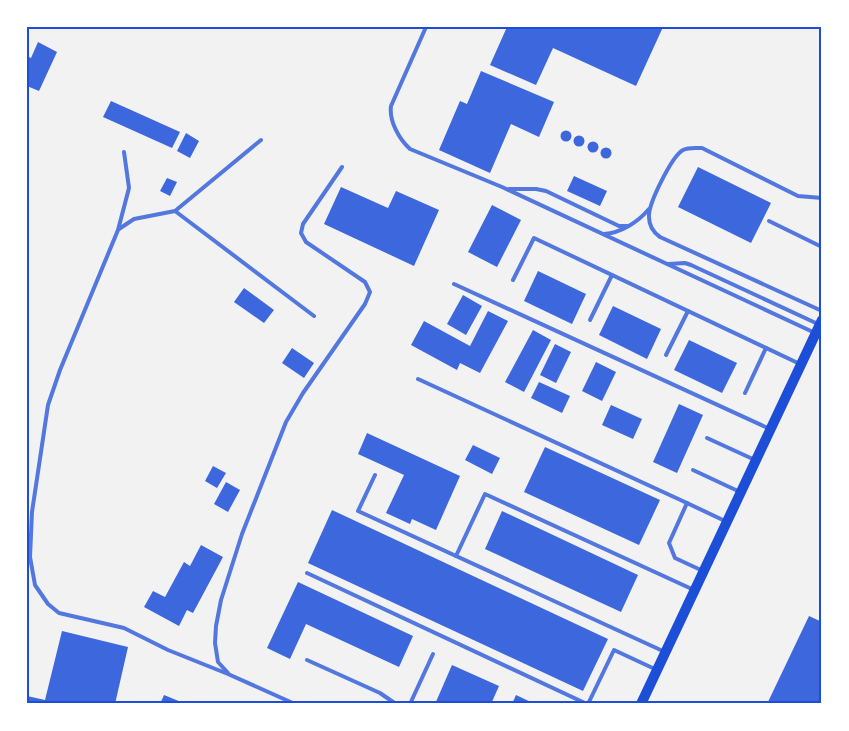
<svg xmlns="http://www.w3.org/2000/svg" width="849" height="731" viewBox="0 0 849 731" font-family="Mulish,sans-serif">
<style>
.building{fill:#3d67dc}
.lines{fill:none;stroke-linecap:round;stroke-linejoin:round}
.service{stroke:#5277de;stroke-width:4}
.secondary{stroke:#1d4ed8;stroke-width:10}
.neatline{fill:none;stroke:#1d4ed8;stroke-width:2}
</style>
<rect width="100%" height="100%" fill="#f2f2f2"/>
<!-- building -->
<g class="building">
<path d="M 507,27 L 663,27 L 636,86 L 553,48 L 536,85 L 490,65 Z"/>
<path d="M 38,42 L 57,52 L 39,91 L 27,86 L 27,56 L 31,58 Z"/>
<path d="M 481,71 L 554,102 L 539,137 L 511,124 L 490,173 L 439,150 L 460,101 L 467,104 Z"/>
<path d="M 111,101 L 180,132 L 172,148 L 103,117 Z"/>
<circle cx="566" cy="136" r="5.5"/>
<path d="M 186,133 L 199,141 L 190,158 L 177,151 Z"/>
<circle cx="579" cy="141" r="5.5"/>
<circle cx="593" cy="147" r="5.5"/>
<circle cx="606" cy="153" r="5.5"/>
<path d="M 698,167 L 771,203 L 751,243 L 678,207 Z"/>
<path d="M 574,176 L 607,191 L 600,206 L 567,191 Z"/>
<path d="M 167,178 L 177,182 L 170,196 L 160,191 Z"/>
<path d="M 341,187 L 388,208 L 396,191 L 439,210 L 414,266 L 324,224 Z"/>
<path d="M 492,205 L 521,220 L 497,267 L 468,252 Z"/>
<path d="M 538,271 L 586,294 L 572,324 L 524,301 Z"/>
<path d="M 244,288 L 274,310 L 264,323 L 234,302 Z"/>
<path d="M 463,295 L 482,306 L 466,335 L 447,324 Z"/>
<path d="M 613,306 L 661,329 L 647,359 L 599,335 Z"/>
<path d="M 488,311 L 508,321 L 480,373 L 460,363 L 457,370 L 411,345 L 424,321 L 470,346 Z"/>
<path d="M 533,330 L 551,340 L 524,392 L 505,382 Z"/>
<path d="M 689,340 L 737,363 L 722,393 L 674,370 Z"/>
<path d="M 555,344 L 571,352 L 556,383 L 540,375 Z"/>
<path d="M 292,348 L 314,363 L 304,378 L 282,363 Z"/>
<path d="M 596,362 L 616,372 L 602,401 L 582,391 Z"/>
<path d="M 539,382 L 570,396 L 562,413 L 531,398 Z"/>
<path d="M 679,404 L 703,415 L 677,473 L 653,462 Z"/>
<path d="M 611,405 L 642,419 L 633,439 L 602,425 Z"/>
<path d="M 367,433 L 460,476 L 436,530 L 412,519 L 410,524 L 386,513 L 404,475 L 358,454 Z"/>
<path d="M 473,445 L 500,458 L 492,474 L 465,460 Z"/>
<path d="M 545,447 L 660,500 L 639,545 L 524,492 Z"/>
<path d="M 213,466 L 226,473 L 217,488 L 205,481 Z"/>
<path d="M 226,482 L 240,490 L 228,512 L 214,504 Z"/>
<path d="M 332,510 L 608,639 L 583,691 L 308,563 Z"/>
<path d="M 502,511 L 638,575 L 621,612 L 485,549 Z"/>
<path d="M 201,545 L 223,557 L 193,613 L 187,610 L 179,626 L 144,607 L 153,591 L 165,597 L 184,562 L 190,566 Z"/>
<path d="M 298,582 L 413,636 L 399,667 L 306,624 L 290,659 L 267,648 Z"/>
<path d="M 809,616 L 822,622 L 822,704 L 767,704 Z"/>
<path d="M 62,631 L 128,647 L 115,704 L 27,704 L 27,696 L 45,700 Z"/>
<path d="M 452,665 L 499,686 L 491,704 L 435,704 Z"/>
<path d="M 164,695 L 186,704 L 160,704 Z"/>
<path d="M 516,695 L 535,704 L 512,704 Z"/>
</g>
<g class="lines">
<!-- service -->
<g class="service">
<path d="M 426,27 L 391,106 C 389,121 399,139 410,149 L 502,187 L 813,332"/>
<path d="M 124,152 L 129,188 L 118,230 L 60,370 L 48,405 L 32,512 L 30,557 L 35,585 L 48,604 L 59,613 L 124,628 L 168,650 L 228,674 L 295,704"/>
<path d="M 509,189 L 536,189 L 546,191 L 619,226 L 627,226"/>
<path d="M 822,198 L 798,196 L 702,148 C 696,148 689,147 683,150 C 672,156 648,204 649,217 C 649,225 653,232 660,237 L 822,311"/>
<path d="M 175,211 L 261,140"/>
<path d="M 769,221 L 822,247"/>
<path d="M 119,229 L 134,219 L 175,211 L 314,316"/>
<path d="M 604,234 C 621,233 638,222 649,209"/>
<path d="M 668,264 L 685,263 L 691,265 L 818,324"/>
<path d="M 513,280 L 534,238 L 800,364"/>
<path d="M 454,284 L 770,429"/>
<path d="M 590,320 L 612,275"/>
<path d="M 666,355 L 688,311"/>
<path d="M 418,379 L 687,503"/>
<path d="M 745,393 L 766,348"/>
<path d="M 707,438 L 755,460"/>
<path d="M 693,470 L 740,492"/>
<path d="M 375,475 L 358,511 L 665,652"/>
<path d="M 456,556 L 485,494 L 694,590"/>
<path d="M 703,571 L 675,558 L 669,543 L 687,503 L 725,521"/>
<path d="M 307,573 L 587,704"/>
<path d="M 307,660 L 380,693 L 396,704"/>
<path d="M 228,673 L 218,662 L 215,643 L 216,626 L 221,600 L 242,534 L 286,422 L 303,393 L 365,304 L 370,292 L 365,282 L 306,242 L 301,233 L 303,224 L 342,167"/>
<path d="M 410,704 L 433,654"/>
<path d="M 588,704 L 614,650 L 657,670"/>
</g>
<!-- secondary -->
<path class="secondary" d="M 641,704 L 822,320"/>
</g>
<!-- border -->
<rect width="849" height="731" fill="none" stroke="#ffffff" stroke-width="57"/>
<rect x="28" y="28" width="792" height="674" class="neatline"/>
</svg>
